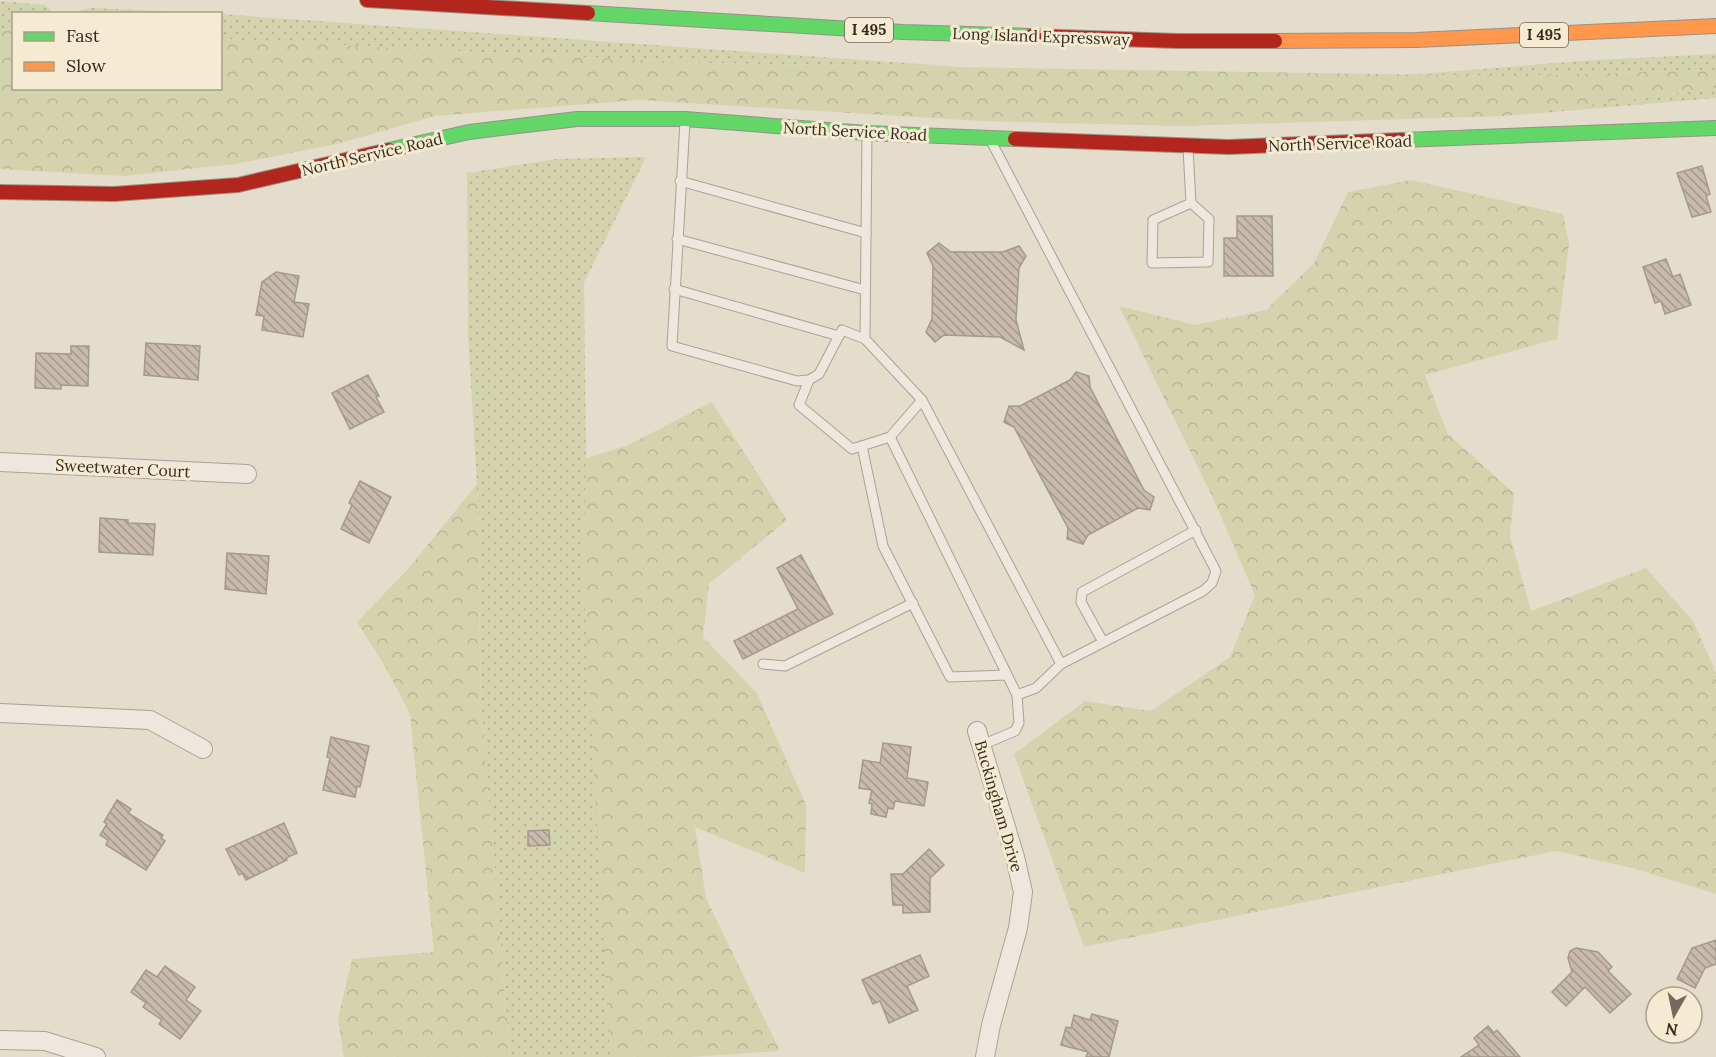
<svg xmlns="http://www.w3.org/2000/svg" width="1716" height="1057" viewBox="0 0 1716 1057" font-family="Lora,serif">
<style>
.grass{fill:url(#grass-dots)}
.forest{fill:url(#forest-crowns)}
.building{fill:url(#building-back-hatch);stroke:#a4998b;stroke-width:1.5}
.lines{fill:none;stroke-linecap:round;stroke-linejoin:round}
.lane-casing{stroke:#a9a295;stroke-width:11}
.street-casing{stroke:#a9a295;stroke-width:20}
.fast-casing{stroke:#999185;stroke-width:16}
.slow-casing{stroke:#999185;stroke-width:16}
.jam-casing{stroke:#999185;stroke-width:16}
.lane{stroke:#ece8de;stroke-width:9}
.street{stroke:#ece8de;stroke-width:18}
.fast{stroke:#63d668;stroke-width:14}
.slow{stroke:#ff974d;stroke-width:14}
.jam{stroke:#b3261e;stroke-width:14}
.labels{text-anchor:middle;stroke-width:6;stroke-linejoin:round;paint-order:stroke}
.shield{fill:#f5ebd2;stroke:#706454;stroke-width:1.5}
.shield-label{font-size:15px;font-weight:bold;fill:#372a1e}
.street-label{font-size:16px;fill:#372a1e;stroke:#f5ebd2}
</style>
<defs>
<pattern id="grass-dots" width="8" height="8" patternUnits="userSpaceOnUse" patternTransform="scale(1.5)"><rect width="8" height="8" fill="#d3d4ae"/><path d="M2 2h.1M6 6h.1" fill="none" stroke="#b6b695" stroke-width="1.8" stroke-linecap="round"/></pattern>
<pattern id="forest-crowns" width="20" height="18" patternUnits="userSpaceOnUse" patternTransform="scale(1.5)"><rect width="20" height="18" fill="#d3d4ae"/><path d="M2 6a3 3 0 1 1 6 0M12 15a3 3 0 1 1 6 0" fill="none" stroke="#b6b695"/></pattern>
<pattern id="building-back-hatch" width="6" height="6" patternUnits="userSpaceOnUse" patternTransform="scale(1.5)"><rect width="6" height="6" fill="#c8bbad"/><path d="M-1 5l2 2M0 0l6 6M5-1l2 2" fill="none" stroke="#a3988c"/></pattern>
</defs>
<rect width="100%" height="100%" fill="#e4ddcc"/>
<!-- grass -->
<g class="grass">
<path d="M 0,1 L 45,5 L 54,13 L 14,14 L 13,28 L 0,28 Z"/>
<path d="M 90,8 L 207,13 L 72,13 Z"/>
<path d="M 220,14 L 961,67 L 703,63 L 221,39 Z"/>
<path d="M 1716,54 L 1716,70 L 1510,76 L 1406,75 L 1594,60 Z"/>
<path d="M 1716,88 L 1716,98 L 1505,116 Z"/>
<path d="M 646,157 L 584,283 L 586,458 L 610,1057 L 510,1057 L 481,705 L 477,484 L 468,335 L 467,173 L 556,159 Z"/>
</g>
<!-- forest -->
<g class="forest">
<path d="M 0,28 L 13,28 L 14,88 L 220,88 L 221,39 L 703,63 L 1510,76 L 1716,70 L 1716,88 L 1505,116 L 1181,126 L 980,121 L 639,100 L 435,116 L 337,144 L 235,164 L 125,176 L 0,169 Z"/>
<path d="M 1411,180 L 1563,214 L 1569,244 L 1557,339 L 1425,375 L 1448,434 L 1514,493 L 1510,536 L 1531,611 L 1646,568 L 1693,621 L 1716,672 L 1716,894 L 1632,868 L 1556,851 L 1084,947 L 1014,754 L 1085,701 L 1151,711 L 1230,657 L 1255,595 L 1212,496 L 1119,306 L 1195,325 L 1266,310 L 1314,263 L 1348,192 Z"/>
<path d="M 712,402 L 787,520 L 709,584 L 703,637 L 757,693 L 806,805 L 805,873 L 695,827 L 706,898 L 780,1051 L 691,1057 L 610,1057 L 583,576 L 586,458 L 626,446 Z"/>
<path d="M 477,484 L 481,705 L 510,1057 L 344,1057 L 338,1019 L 352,959 L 434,952 L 410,714 L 386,668 L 357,622 L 408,569 Z"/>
</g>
<!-- building -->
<g class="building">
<path d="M 1702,166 L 1710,194 L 1706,196 L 1711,212 L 1692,217 L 1677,173 Z"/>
<path d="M 1237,216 L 1272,216 L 1273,276 L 1224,276 L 1224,238 L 1237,238 Z"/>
<path d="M 939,243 L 951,252 L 1003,252 L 1019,246 L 1026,256 L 1019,268 L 1016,320 L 1024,350 L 1000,337 L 944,335 L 935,342 L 926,332 L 932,319 L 933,266 L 927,253 Z"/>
<path d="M 1666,259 L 1673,277 L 1680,274 L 1691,305 L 1665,314 L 1661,301 L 1655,303 L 1643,267 Z"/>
<path d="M 276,272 L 299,276 L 294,302 L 309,304 L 303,337 L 262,330 L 264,316 L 256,315 L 262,282 Z"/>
<path d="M 146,343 L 200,346 L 198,380 L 144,375 Z"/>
<path d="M 71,346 L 89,346 L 88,386 L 61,385 L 61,389 L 35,388 L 36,353 L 71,354 Z"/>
<path d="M 1076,372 L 1089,376 L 1090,387 L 1144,490 L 1154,497 L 1150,510 L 1138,508 L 1088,535 L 1083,544 L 1067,539 L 1068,528 L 1014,427 L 1004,422 L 1009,406 L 1020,406 L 1070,380 Z"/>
<path d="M 368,375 L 379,396 L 376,397 L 384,412 L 350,429 L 332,393 Z"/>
<path d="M 360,481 L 391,497 L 369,543 L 341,529 L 352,505 L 349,503 Z"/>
<path d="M 100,518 L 128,520 L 128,523 L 155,524 L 153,555 L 99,552 Z"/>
<path d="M 227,553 L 269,556 L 266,594 L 225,589 Z"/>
<path d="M 801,555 L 833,614 L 743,659 L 734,641 L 798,609 L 777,568 Z"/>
<path d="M 331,737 L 369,746 L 360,787 L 357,786 L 355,797 L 323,790 L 330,758 L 327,757 Z"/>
<path d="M 883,743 L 911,747 L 907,778 L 928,782 L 924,806 L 895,801 L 893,809 L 888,808 L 886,817 L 871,814 L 872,804 L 869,803 L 872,790 L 859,788 L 863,760 L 880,763 Z"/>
<path d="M 117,800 L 131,809 L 128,813 L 163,835 L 161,838 L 165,841 L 146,870 L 106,845 L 108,840 L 100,835 L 107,824 L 104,822 Z"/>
<path d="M 284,823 L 297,853 L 286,858 L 287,860 L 246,880 L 242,873 L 239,875 L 226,849 Z"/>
<path d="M 549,830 L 550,845 L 528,846 L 528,831 Z"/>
<path d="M 929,849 L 944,865 L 930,878 L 930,912 L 903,913 L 903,905 L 893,905 L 891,874 L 903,874 Z"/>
<path d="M 1716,940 L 1716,964 L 1705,968 L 1695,988 L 1677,979 L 1692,948 Z"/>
<path d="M 1576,948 L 1598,952 L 1612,967 L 1608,971 L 1631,994 L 1610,1013 L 1585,987 L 1566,1006 L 1552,992 L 1572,972 L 1568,958 L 1570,951 Z"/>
<path d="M 920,955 L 929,976 L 907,986 L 918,1010 L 889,1023 L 880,1001 L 873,1004 L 862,980 Z"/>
<path d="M 165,966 L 195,987 L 186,1000 L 201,1011 L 180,1039 L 159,1024 L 162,1020 L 143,1007 L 146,1003 L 131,992 L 146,970 L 157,977 Z"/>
<path d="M 1092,1014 L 1118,1021 L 1109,1057 L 1086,1057 L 1088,1052 L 1061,1045 L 1066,1027 L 1071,1028 L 1074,1015 L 1090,1020 Z"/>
<path d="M 1488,1026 L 1494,1033 L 1497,1030 L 1520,1057 L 1461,1057 L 1479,1045 L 1474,1038 Z"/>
</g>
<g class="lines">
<defs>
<g id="lane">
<path d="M 685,122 L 672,346 L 797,381 L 809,380 L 819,374 L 842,330 L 865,339 L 922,400 L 1061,664 L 1203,591 L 1212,583 L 1216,571 L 991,141"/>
<path d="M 1188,148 L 1191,203 L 1209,219 L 1208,262 L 1152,263 L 1153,220 L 1191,203"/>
<path d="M 680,181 L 866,233"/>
<path d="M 677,239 L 865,290"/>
<path d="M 674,289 L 839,336"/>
<path d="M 865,339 L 867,134"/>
<path d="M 809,380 L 799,405 L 852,449 L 890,437 L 1017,695 L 1036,688 L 1061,664"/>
<path d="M 890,437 L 922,400"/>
<path d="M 862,446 L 883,546 L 950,677 L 1007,675"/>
<path d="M 1103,642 L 1081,602 L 1082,592 L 1196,530"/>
<path d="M 763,664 L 785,666 L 913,603"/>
<path d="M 982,745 L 1015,731 L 1019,723 L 1017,695"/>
</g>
<g id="street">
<path d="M 0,462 L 247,474"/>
<path d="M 0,713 L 150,720 L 203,749"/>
<path d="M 977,731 L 1015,857 L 1023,892 L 1018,928 L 991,1025 L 985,1057"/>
<path d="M 0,1040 L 45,1041 L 96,1057"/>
</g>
<g id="fast">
<path d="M 588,13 L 903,32 L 1031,36"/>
<path d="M 1402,140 L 1716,128"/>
<path d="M 389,150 L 469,132 L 577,119 L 685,119 L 867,133 L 1015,139"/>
</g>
<path id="slow" d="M 1275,41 L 1416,40 L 1716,26"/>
<g id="jam">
<path d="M 367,0 L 588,13"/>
<path d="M 1031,36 L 1178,41 L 1275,41"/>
<path d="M 1015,139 L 1229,147 L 1402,140"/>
<path d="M 0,192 L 114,194 L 238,185 L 389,150"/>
</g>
</defs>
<!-- lane casing -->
<use href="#lane" class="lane-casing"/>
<!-- street casing -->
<use href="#street" class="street-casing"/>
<!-- fast casing -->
<use href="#fast" class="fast-casing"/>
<!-- slow casing -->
<use href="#slow" class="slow-casing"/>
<!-- jam casing -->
<use href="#jam" class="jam-casing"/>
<!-- lane -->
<use href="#lane" class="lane"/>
<!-- street -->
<use href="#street" class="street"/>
<!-- fast -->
<use href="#fast" class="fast"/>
<!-- slow -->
<use href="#slow" class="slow"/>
<!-- jam -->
<use href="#jam" class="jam"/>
</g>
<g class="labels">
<!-- shield labels -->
<g class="shield">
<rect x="845" y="18" width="48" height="24" rx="4.5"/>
<rect x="1520" y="23" width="48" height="24" rx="4.5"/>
</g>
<g class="shield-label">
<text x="869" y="35">I 495</text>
<text x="1544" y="40">I 495</text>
</g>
<!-- street labels -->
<g class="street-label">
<text transform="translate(1041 36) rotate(2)" y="6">Long Island Expressway</text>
<text transform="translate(855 131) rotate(3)" y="6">North Service Road</text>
<text transform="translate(1340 143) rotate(-2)" y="6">North Service Road</text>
<text transform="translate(372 154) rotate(-13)" y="6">North Service Road</text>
<text transform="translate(123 468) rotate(3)" y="6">Sweetwater Court</text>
<text transform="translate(999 806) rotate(74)" y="6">Buckingham Drive</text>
</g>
</g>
<!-- legend -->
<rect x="12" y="12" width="210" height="78" fill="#f5ebd2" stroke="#a99e8a" stroke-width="1.5"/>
<rect x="24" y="32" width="30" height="9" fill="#63d668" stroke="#a99e8a" stroke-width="1.5"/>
<text x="66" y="42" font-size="18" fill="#372a1e">Fast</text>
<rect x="24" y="62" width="30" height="9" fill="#ff974d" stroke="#a99e8a" stroke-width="1.5"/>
<text x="66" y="72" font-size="18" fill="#372a1e">Slow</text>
<!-- north arrow -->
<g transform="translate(1674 1015) rotate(189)"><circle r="28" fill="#f5ebd2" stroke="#a99e8a" stroke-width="1.5"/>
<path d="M0-4.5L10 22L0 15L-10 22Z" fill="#74695b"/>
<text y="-9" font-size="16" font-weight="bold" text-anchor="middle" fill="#372a1e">N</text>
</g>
</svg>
